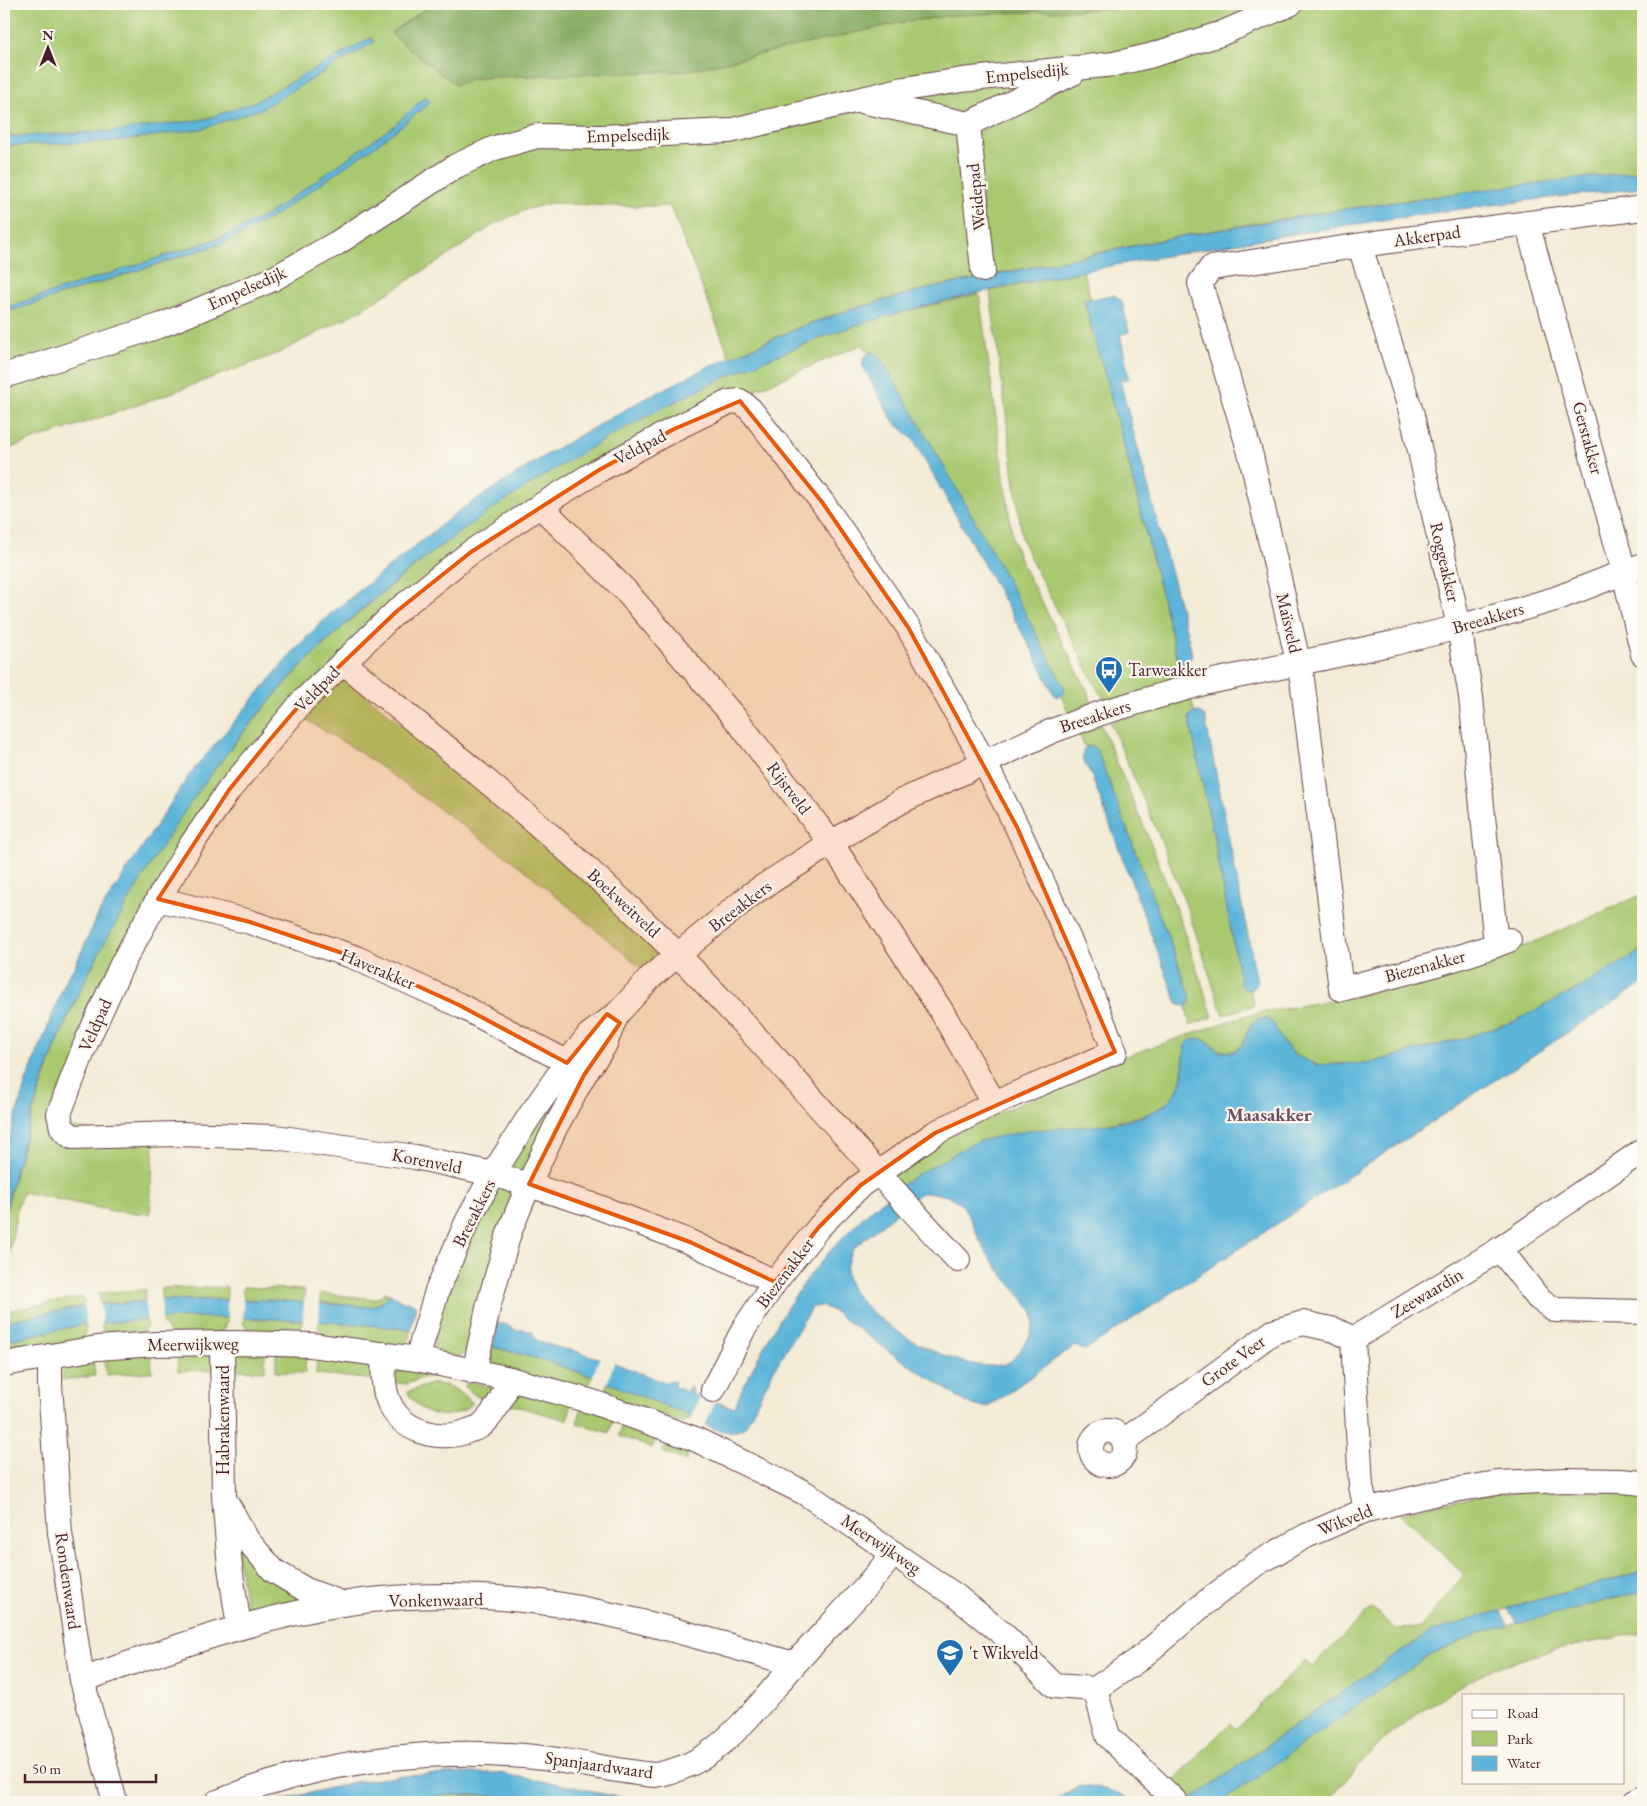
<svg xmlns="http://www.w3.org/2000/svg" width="1647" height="1806" viewBox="0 0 1647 1806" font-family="'EB Garamond',serif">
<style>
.green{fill:#a9c971;stroke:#7a744e}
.forest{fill:#86ad63;stroke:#686647}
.water{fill:#5db5da;stroke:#546a82;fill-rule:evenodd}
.pier{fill:#f3ebd5}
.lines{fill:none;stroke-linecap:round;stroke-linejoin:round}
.minor-casing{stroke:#633e44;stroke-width:26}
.minor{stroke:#fff;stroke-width:24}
.marked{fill:#e8590c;fill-opacity:0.2;stroke:#e8590c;stroke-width:4;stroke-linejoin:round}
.labels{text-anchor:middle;stroke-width:4.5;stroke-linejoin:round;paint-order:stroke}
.street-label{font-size:18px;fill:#4a1f2b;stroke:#fbf7ec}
.poi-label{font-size:18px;fill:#4a1f2b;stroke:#fbf7ec;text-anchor:start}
.neighbourhood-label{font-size:19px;font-weight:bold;fill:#6e4c66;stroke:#fbf7ec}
</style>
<rect width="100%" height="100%" fill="#fbf7ec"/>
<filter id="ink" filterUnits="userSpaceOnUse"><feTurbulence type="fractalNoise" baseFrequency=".02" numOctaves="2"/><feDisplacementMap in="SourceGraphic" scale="10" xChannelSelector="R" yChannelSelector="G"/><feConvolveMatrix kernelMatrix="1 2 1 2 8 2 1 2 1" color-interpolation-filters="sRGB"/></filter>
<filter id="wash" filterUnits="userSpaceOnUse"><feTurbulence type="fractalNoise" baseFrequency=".0096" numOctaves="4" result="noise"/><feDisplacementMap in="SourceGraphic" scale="20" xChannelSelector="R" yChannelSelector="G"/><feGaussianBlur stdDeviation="1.12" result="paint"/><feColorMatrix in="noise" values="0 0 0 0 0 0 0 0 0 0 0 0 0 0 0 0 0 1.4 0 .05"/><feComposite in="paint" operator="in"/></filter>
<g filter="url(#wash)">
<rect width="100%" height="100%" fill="#f3ebd5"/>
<!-- green -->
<g class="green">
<path d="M 4,4 L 432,4 L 391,32 L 456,84 L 470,79 L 493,77 L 685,71 L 903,22 L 956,15 L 1128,8 L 1139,4 L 1281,4 L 1157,49 L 761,119 L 533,134 L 283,267 L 4,372 L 4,313 L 227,242 L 274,216 L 404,124 L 430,102 L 425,97 L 395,125 L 267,215 L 223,237 L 4,308 L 4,146 L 118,141 L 261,109 L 372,38 C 332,57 295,83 255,102 C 180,135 84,133 4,137 Z"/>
<path d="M 1308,4 L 1643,4 L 1643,171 C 1487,189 1331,208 1177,237 C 1114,249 1051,263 988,276 L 976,133 L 1084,75 L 1280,18 Z"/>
<path d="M 1056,77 L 977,115 L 879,101 Z"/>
<path d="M 856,109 L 957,128 L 977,278 C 918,291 857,305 800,327 C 777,336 754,348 730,358 L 670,206 L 613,206 L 551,203 L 528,209 L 496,223 L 452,253 L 361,310 L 279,353 L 149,401 L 4,450 L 4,384 L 127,345 L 466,169 L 526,147 Z"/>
<path d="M 1083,271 L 1091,299 L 1084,301 L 1124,445 L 1177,657 L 1182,663 L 1186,664 L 1188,680 L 1107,703 L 1098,690 L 1031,560 L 1022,538 L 990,291 Z"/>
<path d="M 979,294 L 1013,541 L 1022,564 L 1089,694 L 1092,707 L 1070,715 L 1061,696 L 1063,694 L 872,352 L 868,353 L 863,344 L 757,389 L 749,398 L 434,574 L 187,843 L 52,1124 L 154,1141 L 150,1214 L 113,1211 L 23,1192 L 18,1205 L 4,1283 L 4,1220 L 5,1213 C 22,1144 42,1076 71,1011 C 123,893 202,775 289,680 C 321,645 357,614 393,584 C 513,485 650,403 795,348 C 815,340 835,332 855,325 C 896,313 938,303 979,294 Z"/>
<path d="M 346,678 L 606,898 L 659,953 L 659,958 L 645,971 L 530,874 L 496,849 L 358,751 L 300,716 L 334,679 Z"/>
<path d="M 1191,698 L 1195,713 L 1192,713 L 1189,717 L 1215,843 L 1240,980 L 1241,985 L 1246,990 L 1250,989 L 1254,1005 L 1223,1015 L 1189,913 L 1162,843 L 1110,722 Z"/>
<path d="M 1101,725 L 1152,846 L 1179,917 L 1213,1017 L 1190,1025 L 1186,1006 L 1190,1003 L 1190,995 L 1104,769 L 1098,753 L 1089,746 L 1085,747 L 1078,732 Z"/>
<path d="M 1643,894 L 1643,950 L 1577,989 L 1515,1021 L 1465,1038 L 1369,1063 L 1316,1065 L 1295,1055 L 1264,1019 C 1242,1023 1251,1039 1236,1050 C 1223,1054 1217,1049 1208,1041 L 1185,1045 L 1181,1082 L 1176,1094 L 1167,1103 L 1151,1113 L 1102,1126 L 1018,1133 L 970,1145 L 899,1187 L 887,1174 L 933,1143 L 1120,1058 L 1244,1016 L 1325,1001 L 1349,998 L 1440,976 L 1487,961 L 1530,944 Z"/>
<path d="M 569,1077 L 522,1172 L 506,1166 Z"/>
<path d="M 493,1186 L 505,1187 L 513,1198 L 469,1351 L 458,1357 L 439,1352 L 433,1346 L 437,1312 Z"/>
<path d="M 227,1287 L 227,1299 L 161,1300 L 161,1288 Z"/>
<path d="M 243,1287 L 305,1290 L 304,1302 L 243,1299 Z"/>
<path d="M 145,1289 L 145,1301 L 100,1304 L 99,1293 L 141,1290 Z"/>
<path d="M 384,1292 L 389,1294 C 385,1302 379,1305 370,1307 L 320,1302 L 320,1293 L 374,1299 L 382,1296 Z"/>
<path d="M 83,1297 L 84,1306 L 6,1321 L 4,1319 L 4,1300 L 11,1310 Z"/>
<path d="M 194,1317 L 227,1318 L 227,1322 L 220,1335 L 171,1335 L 162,1323 L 162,1318 Z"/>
<path d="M 243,1318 L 303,1320 L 302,1325 L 294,1337 L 250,1335 L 243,1322 Z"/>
<path d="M 146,1320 L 147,1324 L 141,1337 L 110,1339 L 102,1328 L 102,1322 Z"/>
<path d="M 319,1321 L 379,1326 L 411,1330 L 410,1338 L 402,1348 L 325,1339 L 318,1326 Z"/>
<path d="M 85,1324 L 86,1329 L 81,1342 L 4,1354 L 4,1341 Z"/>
<path d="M 493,1347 L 543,1360 L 593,1377 L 592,1381 L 581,1391 L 496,1368 L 491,1354 Z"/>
<path d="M 177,1351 L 210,1353 L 216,1370 L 178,1371 Z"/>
<path d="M 265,1351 L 265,1371 L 227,1370 L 233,1353 Z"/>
<path d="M 151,1352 L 152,1372 L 106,1375 L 104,1356 Z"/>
<path d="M 276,1352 L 306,1354 L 305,1373 L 276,1372 Z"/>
<path d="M 317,1354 L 370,1362 L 376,1380 L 316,1374 Z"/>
<path d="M 93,1357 L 95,1376 L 61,1380 L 65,1364 Z"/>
<path d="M 402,1366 L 441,1376 L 424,1377 L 407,1384 L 391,1382 L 390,1379 Z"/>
<path d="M 469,1382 L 489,1386 L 493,1392 L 492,1400 L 476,1396 L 464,1386 Z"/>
<path d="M 607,1382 L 691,1416 L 691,1418 L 682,1423 L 609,1400 L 606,1386 Z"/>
<path d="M 431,1384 C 449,1383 459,1391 473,1403 C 453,1423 420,1418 408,1392 Z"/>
<path d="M 515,1389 L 572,1402 L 567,1420 L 505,1403 Z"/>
<path d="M 583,1405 L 614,1416 L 609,1433 L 577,1423 Z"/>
<path d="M 624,1419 L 659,1433 L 652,1448 L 619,1436 Z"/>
<path d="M 669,1437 L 687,1447 L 688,1454 L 686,1461 L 663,1452 Z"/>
<path d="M 1561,1489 L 1643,1495 L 1643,1571 L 1508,1608 L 1431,1632 L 1365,1676 L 1190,1800 L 1172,1782 L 1230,1723 L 1236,1729 L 1305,1660 L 1312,1667 L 1372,1608 L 1395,1629 L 1420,1628 L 1464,1575 L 1400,1513 C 1452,1499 1507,1491 1561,1489 Z"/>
<path d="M 235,1543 L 310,1598 L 248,1614 Z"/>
<path d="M 1643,1591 L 1643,1632 C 1599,1641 1553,1649 1510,1663 C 1467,1677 1402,1721 1370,1753 C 1355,1768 1341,1786 1328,1802 L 1221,1802 L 1429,1655 L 1479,1633 Z"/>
<path d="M 450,1795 L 484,1795 L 540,1802 L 371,1802 Z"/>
</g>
<!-- forest -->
<path class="forest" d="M 432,4 L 1139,4 L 1128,8 L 956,15 L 903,22 L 685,71 L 493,77 L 470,79 L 456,85 L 395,38 L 391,33 Z"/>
<!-- water -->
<g class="water">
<path d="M 371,38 L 374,42 L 261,109 L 201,129 L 118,141 L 4,146 L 4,137 L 117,131 L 206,119 L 254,102 Z"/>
<path d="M 425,97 L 430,99 L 430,102 L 404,124 L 375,146 L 274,216 L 227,242 L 4,313 L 4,308 L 223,237 L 267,215 L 395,125 Z"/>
<path d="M 1643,171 L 1643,188 C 1479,204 1316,228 1154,258 C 1054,276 954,295 857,325 C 837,331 817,340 798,347 C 725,375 656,409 590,448 C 493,505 400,570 320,648 C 252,714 195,791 146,872 C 119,917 92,962 71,1010 C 41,1077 19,1149 4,1220 L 4,1156 L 26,1082 L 67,977 L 75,966 L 99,913 L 190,774 L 298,646 L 329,615 L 459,511 L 549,453 L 637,403 L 708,367 L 801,327 L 847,311 L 927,289 L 1177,237 L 1346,209 L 1497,188 Z"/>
<path d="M 1114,295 L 1122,301 L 1129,332 L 1120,334 L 1129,378 L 1120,381 L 1190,645 L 1192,656 L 1186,664 L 1182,663 L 1177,657 L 1124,445 L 1084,300 Z"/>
<path d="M 872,352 C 883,357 904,399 912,411 C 965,501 1016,594 1064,687 L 1065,691 L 1063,694 L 1057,697 L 1054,694 L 1033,652 L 914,441 C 908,432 898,428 892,419 L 864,369 L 862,364 L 864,357 Z"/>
<path d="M 1200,712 L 1205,717 L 1257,982 L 1254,988 L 1246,990 L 1241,985 L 1240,980 L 1215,843 L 1189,717 L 1192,713 Z"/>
<path d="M 1089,746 L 1095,748 L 1098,753 L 1190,995 L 1190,1003 L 1186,1006 L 1177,1003 L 1092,777 L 1083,759 L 1083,750 Z"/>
<path d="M 1643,950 L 1643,983 L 1085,1350 L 1074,1346 L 988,1407 L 980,1407 L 967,1403 L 896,1356 L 833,1311 L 822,1306 L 813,1307 L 810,1310 L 772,1373 L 745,1427 C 729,1439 706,1425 691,1416 L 593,1377 L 543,1360 L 493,1347 L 498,1323 L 512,1326 L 511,1329 L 521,1331 L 521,1329 L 533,1332 L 533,1336 L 539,1342 L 567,1350 L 569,1349 L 614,1363 L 666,1383 L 673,1381 L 675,1382 L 673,1386 L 687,1392 L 689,1387 L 691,1388 L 691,1393 L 693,1395 L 732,1407 L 735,1406 C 740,1391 749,1376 756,1362 C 790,1294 837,1234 898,1188 C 913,1176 932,1166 949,1157 C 956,1153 962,1148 969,1145 C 983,1139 1001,1136 1016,1133 C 1061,1124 1108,1132 1150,1113 C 1184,1098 1182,1077 1185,1045 C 1190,1039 1196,1038 1204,1039 C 1209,1042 1214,1048 1219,1051 C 1223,1052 1227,1052 1231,1052 C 1253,1048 1240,1015 1268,1019 L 1273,1023 L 1283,1042 L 1295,1055 L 1316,1065 L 1369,1063 L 1465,1038 L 1515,1021 L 1577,989 ZM 920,1193 C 975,1192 965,1221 989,1256 C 1002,1275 1018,1292 1032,1310 C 1036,1324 1032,1335 1023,1346 C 1018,1352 1013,1362 1005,1364 C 963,1377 861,1321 848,1280 C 844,1268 848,1257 854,1248 Z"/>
<path d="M 389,1294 L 398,1297 L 397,1299 L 405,1303 L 407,1301 L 416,1305 L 411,1330 L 379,1326 L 303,1320 L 194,1317 L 85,1324 L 4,1341 L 4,1319 L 6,1321 L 84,1306 L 161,1300 L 274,1300 L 370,1307 L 383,1302 Z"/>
<path d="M 1643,1571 L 1643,1591 L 1516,1624 L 1508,1608 Z"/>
<path d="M 1501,1610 L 1508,1626 L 1479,1633 L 1429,1655 L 1221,1802 L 1193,1802 L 1190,1800 L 1365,1676 L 1431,1632 Z"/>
<path d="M 463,1773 L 498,1773 L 574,1787 L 611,1796 L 657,1802 L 540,1802 L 484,1795 L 450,1795 L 371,1802 L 274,1802 L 354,1782 L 405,1776 Z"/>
<path d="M 1080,1786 C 1096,1788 1121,1789 1131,1802 L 1052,1802 L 1073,1789 Z"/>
</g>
<!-- pier -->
<g class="pier">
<rect x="227" y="1296" width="16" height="24"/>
<path d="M 161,1297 L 162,1321 L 147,1322 L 145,1299 Z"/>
<path d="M 304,1299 L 320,1300 L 319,1323 L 303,1322 Z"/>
<path d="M 100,1302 L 102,1325 L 86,1326 L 84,1304 Z"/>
<path d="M 600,1356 L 615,1360 L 607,1384 L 592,1379 Z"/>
<path d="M 701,1395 L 716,1400 L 705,1425 L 706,1427 L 690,1419 Z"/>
</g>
</g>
<g filter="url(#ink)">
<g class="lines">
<defs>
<g id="minor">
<path d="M 861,101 L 968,124 L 1073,73"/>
<path d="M 968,124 L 983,270"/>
<path d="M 1527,223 L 1621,560 L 1643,654"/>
<path d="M 1360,246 L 1412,415 L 1459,627 L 1471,697 L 1496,945"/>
<path d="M 4,376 L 162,325 L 271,280 L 337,243 L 456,166 L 495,148 L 537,136 L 601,137 L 729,131 L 904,89 L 962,80 L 1114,64 L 1149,56 L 1220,34 L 1290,4"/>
<path d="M 540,506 L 625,590 L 740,724 L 831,843 L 942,1012 L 994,1103"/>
<path d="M 343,662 C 457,756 573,849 677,954 C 775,1053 863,1159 958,1260"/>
<path d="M 158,899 L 250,922 L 354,957 L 459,1005 L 559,1058 L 584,1075"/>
<path d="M 1509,940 C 1454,961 1398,975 1341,989 L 1302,679 L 1251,456 L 1200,283 L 1211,268 L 1219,267 L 1375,243 L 1643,208"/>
<path d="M 1500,1249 L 1538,1298 L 1555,1310 L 1643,1312"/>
<path d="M 222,1343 L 224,1497 L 230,1567 L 239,1627"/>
<path d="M 383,1354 C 384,1369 382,1386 388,1400 C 400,1432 440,1442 468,1431 C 473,1429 479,1428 482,1425 C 496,1412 503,1396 510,1379"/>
<path d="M 50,1356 L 50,1384 L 60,1533 L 65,1565 L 82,1680 L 115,1802"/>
<path d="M 417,1359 L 437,1291 L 467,1222 L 493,1174 L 529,1117 L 567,1063 L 589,1035 L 617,1014 L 652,976 L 753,893 L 831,843 L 902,801 L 1052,731 L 1104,712 L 1204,683 L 1394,643 L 1459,627 L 1555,599 L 1643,565"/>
<path d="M 4,1364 L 97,1348 L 156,1344 L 235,1343 L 311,1345 L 417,1359 L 510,1379 L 593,1402 L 695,1439 L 805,1493 L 956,1596 L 1004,1635 L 1055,1686 L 1095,1689 L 1108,1736 L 1176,1802"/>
<path d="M 474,1372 L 489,1304 L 509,1233 L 529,1184 L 555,1128 L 584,1075 L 604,1046 L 617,1014"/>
<path d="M 713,1390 L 743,1330 L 775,1282 L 819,1227 L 861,1185 L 935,1133 L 994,1103 L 1115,1052 L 1073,948 L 1017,827 L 984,762 L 908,627 L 822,502 L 750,409 L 740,401 L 729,402 L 674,429 L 599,470 L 540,506 L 471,552 L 397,611 L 303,701 L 229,790 L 191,845 L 158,899 L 123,962 L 86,1043 L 59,1114 L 62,1128 L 72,1137 L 177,1134 L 275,1137 L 415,1157 L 493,1174 L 596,1206 L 690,1242 L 775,1282"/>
<circle cx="1108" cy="1448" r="17"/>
<path d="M 1124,1441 L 1273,1332 L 1303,1323 L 1335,1330 L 1353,1339"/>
<path d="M 228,1505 L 248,1541 L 274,1571 L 306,1590 L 344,1604"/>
<path d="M 1366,1510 L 1361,1486 L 1353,1339 L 1500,1249 L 1643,1150"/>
<path d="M 82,1680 C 167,1650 252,1619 342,1604 C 417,1592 505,1594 579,1608 C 652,1622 723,1644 794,1664"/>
<path d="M 1095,1689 L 1138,1660 L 1205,1603 L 1256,1564 L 1306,1536 L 1366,1510 L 1437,1493 L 1497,1483 L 1567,1480 L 1621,1481 L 1643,1483"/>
<path d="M 217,1802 C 232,1797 247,1790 263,1785 C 345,1759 437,1749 523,1756 C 567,1759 610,1771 655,1775 C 678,1771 699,1762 717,1747 C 748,1722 773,1688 800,1658 C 832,1623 865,1590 894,1553"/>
<path d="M 1635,1802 L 1643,1798"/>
</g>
</defs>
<!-- minor casing -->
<use href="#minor" class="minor-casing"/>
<!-- minor -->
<use href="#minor" class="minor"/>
</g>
</g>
<!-- marked area -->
<path class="marked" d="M 740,401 L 822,502 L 908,627 L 1017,827 L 1115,1052 L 935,1133 L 861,1185 L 819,1227 L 775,1282 L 690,1242 L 529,1184 L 584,1075 L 620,1023 L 607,1014 L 567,1063 L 459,1005 L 354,957 L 250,922 L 158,899 L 229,790 L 267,743 L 303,701 L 397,611 L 471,552 L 599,470 L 674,429 Z"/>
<!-- icons -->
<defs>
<symbol id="bus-pin" viewBox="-11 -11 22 30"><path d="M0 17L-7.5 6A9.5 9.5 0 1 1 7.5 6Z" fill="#1f6fb2" stroke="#fbf7ec"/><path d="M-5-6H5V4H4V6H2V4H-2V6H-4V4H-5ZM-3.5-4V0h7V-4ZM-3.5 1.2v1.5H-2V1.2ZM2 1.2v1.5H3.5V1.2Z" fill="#fff"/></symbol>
<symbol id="school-pin" viewBox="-11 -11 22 30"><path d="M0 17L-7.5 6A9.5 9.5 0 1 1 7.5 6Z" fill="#1f6fb2" stroke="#fbf7ec"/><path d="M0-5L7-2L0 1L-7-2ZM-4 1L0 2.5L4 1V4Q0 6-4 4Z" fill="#fff"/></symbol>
</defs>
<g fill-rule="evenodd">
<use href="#bus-pin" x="1093" y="654" width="32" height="43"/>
<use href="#school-pin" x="934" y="1637" width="32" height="43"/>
</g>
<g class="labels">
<!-- street labels -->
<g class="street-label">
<text transform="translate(1027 73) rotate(-6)" y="6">Empelsedijk</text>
<text transform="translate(628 135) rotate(-2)" y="6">Empelsedijk</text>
<text transform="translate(976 197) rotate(-96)" y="6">Weidepad</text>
<text transform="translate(1427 236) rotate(-8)" y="6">Akkerpad</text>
<text transform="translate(247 288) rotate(-24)" y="6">Empelsedijk</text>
<text transform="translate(1588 438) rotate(75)" y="6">Gerstakker</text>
<text transform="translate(640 447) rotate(-28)" y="6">Veldpad</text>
<text transform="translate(1445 562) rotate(77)" y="6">Roggeakker</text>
<text transform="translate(1488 618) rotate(-16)" y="6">Breeakkers</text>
<text transform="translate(1289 623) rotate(77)" y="6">Maïsveld</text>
<text transform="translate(317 689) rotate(-46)" y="6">Veldpad</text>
<text transform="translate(1095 716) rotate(-18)" y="6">Breeakkers</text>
<text transform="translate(789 788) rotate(53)" y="6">Rijstveld</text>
<text transform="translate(624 903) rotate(43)" y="6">Boekweitveld</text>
<text transform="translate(740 906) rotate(-37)" y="6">Breeakkers</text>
<text transform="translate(1425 966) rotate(-15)" y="6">Biezenakker</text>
<text transform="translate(378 969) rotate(23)" y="6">Haverakker</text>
<text transform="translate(95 1025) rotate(-66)" y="6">Veldpad</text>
<text transform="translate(427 1161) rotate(11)" y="6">Korenveld</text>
<text transform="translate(474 1213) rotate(-63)" y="6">Breeakkers</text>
<text transform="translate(785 1273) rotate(-53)" y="6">Biezenakker</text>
<text transform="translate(1427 1293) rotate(-31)" y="6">Zeewaardin</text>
<text transform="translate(193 1344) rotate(-1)" y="6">Meerwijkweg</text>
<text transform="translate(1233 1361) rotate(-36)" y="6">Grote Veer</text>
<text transform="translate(223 1420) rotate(-90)" y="6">Habrakenwaard</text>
<text transform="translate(1345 1520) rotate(-22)" y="6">Wikveld</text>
<text transform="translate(881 1544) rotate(34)" y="6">Meerwijkweg</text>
<text transform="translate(68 1581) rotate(82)" y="6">Rondenwaard</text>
<text transform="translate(436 1600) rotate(-1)" y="6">Vonkenwaard</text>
<text transform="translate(599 1765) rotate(8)" y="6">Spanjaardwaard</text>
</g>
<!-- poi labels -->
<g class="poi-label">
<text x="1128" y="676">Tarweakker</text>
<text x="969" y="1659">'t Wikveld</text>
</g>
<!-- neighbourhood labels -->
<g class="neighbourhood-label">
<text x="1269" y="1121">Maasakker</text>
</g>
</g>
<!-- margin -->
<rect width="1647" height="1806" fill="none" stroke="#fbf7ec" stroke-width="20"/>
<!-- legend -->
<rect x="1462" y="1694" width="162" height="90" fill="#fbf7ec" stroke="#b4a19f"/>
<rect x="1472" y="1710" width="25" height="8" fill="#ffffff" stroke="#b4a19f"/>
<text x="1507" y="1718" font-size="15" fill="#4a1f2b">Road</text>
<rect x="1472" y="1731" width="25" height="15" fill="#a9c971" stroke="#b4a19f"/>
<text x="1507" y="1744" font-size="15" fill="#4a1f2b">Park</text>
<rect x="1472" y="1756" width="25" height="15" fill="#5db5da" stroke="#b4a19f"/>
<text x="1507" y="1768" font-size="15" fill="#4a1f2b">Water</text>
<!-- north arrow -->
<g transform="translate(48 48)" stroke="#fbf7ec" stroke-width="4" paint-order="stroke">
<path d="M0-4L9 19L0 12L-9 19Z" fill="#4a1f2b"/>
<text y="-8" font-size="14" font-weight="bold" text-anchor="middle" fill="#4a1f2b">N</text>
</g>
<!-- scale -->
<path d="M25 1774v8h131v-8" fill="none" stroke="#4a1f2b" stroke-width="2.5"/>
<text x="32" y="1774" font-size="15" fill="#4a1f2b" stroke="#fbf7ec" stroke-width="4" paint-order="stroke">50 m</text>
</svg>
